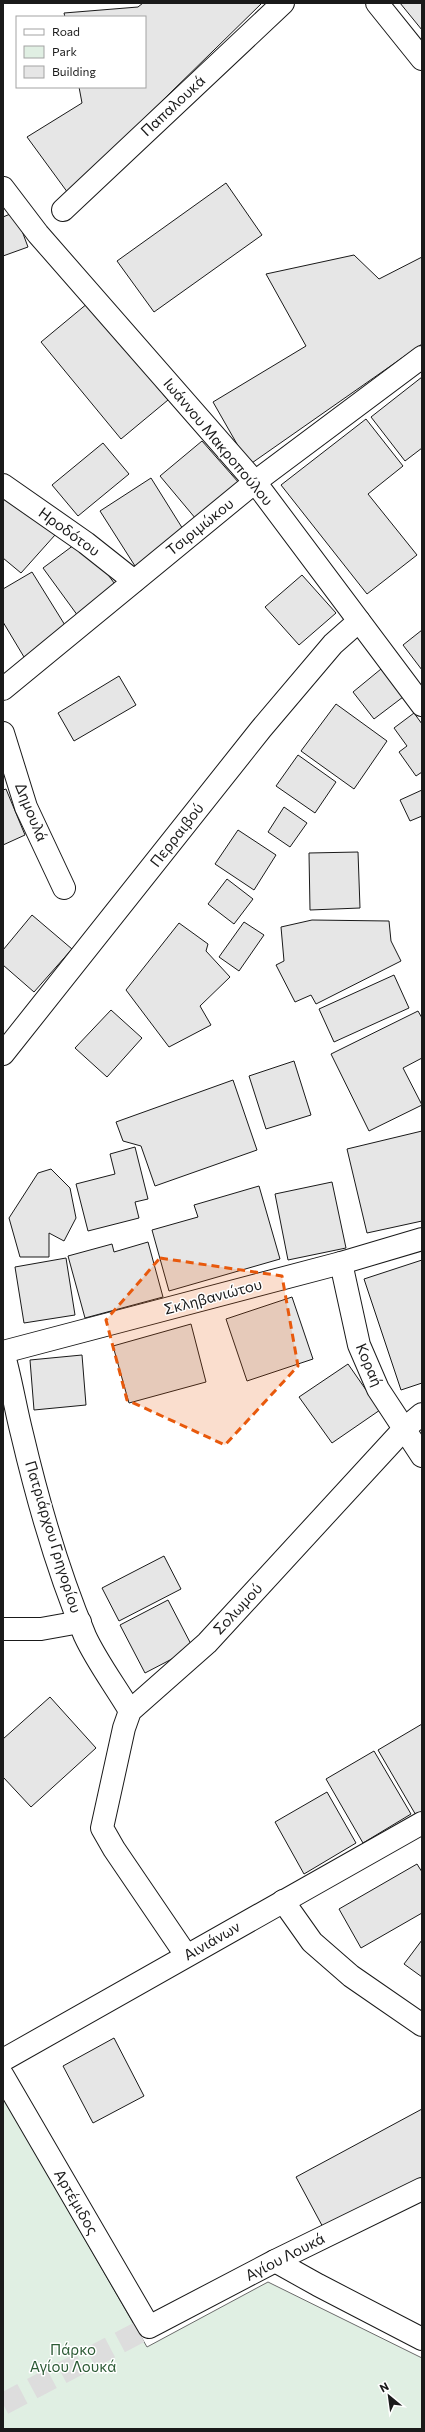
<svg xmlns="http://www.w3.org/2000/svg" width="425" height="2432" viewBox="0 0 425 2432" font-family="Commissioner,sans-serif">
<style>
.green{fill:#e0efe3;stroke:#6a6a6a}
.building{fill:#e6e6e6;stroke:#1a1a1a}
.lines{fill:none;stroke-linecap:round;stroke-linejoin:round}
.minor-tunnel{stroke:#ddd;stroke-width:22;stroke-dasharray:22 11;stroke-linecap:butt}
.minor-casing{stroke:#1a1a1a;stroke-width:24}
.tertiary-casing{stroke:#1a1a1a;stroke-width:24}
.secondary-casing{stroke:#1a1a1a;stroke-width:24}
.minor{stroke:#fff;stroke-width:22}
.tertiary{stroke:#fff;stroke-width:22}
.secondary{stroke:#fff;stroke-width:22}
.marked{fill:#e8590c;fill-opacity:0.2;stroke:#e8590c;stroke-width:3;stroke-dasharray:8 5;stroke-linejoin:round}
.labels{text-anchor:middle;stroke-width:3;stroke-linejoin:round;paint-order:stroke}
.street-label{font-size:15px;fill:#1a1a1a;stroke:#fff}
.park-label{font-size:15px;fill:#2b5a34;stroke:#fff}
</style>
<rect width="100%" height="100%" fill="#fff"/>
<!-- green -->
<path class="green" d="M 3,2097 L 147,2347 L 268,2282 L 422,2358 L 422,2429 L 3,2429 Z"/>
<!-- building -->
<g class="building">
<path d="M 143,3 L 262,3 L 68,193 L 27,137 L 82,103 L 79,87 L 145,87 L 145,17 L 65,17 L 64,13 L 138,7 Z"/>
<path d="M 400,3 L 422,3 L 422,30 Z"/>
<path d="M 226,183 L 262,235 L 154,312 L 117,261 Z"/>
<path d="M 15,212 L 28,247 L 3,256 L 3,217 Z"/>
<path d="M 354,255 L 379,279 L 422,257 L 422,344 L 249,465 L 213,402 L 306,346 L 266,274 Z"/>
<path d="M 88,303 L 168,400 L 121,439 L 41,342 Z"/>
<path d="M 422,377 L 422,448 L 405,461 L 371,417 Z"/>
<path d="M 366,419 L 403,466 L 368,494 L 417,555 L 367,594 L 281,485 Z"/>
<path d="M 202,441 L 239,483 L 196,519 L 160,476 Z"/>
<path d="M 103,443 L 129,474 L 78,516 L 52,485 Z"/>
<path d="M 151,478 L 186,534 L 135,566 L 100,511 Z"/>
<path d="M 3,491 L 55,535 L 21,573 L 3,558 Z"/>
<path d="M 82,539 L 117,587 L 78,616 L 43,568 Z"/>
<path d="M 32,572 L 68,630 L 24,657 L 3,622 L 3,589 Z"/>
<path d="M 302,575 L 336,613 L 299,645 L 265,607 Z"/>
<path d="M 422,630 L 422,670 L 403,645 Z"/>
<path d="M 381,669 L 403,697 L 374,719 L 353,692 Z"/>
<path d="M 119,676 L 136,705 L 74,741 L 58,713 Z"/>
<path d="M 336,704 L 387,741 L 354,789 L 301,751 Z"/>
<path d="M 414,713 L 422,724 L 422,772 L 416,776 L 399,752 L 407,746 L 394,728 Z"/>
<path d="M 298,755 L 336,782 L 315,813 L 276,786 Z"/>
<path d="M 6,789 L 25,835 L 3,845 L 3,790 Z"/>
<path d="M 422,790 L 422,816 L 410,821 L 400,800 Z"/>
<path d="M 284,807 L 307,823 L 290,847 L 268,832 Z"/>
<path d="M 238,830 L 276,855 L 254,890 L 215,864 Z"/>
<path d="M 358,852 L 360,908 L 310,910 L 309,853 Z"/>
<path d="M 227,879 L 253,899 L 234,924 L 208,904 Z"/>
<path d="M 32,915 L 72,949 L 34,992 L 3,965 L 3,950 Z"/>
<path d="M 312,920 L 389,921 L 391,941 L 401,961 L 316,1004 L 311,995 L 295,1002 L 276,965 L 284,961 L 281,927 Z"/>
<path d="M 244,922 L 264,935 L 239,971 L 219,957 Z"/>
<path d="M 179,923 L 208,944 L 206,951 L 230,977 L 200,1006 L 211,1025 L 169,1047 L 126,990 Z"/>
<path d="M 394,975 L 409,1008 L 334,1042 L 319,1009 Z"/>
<path d="M 111,1010 L 142,1038 L 107,1077 L 75,1048 Z"/>
<path d="M 418,1011 L 422,1018 L 422,1058 L 403,1068 L 422,1105 L 369,1131 L 331,1054 Z"/>
<path d="M 294,1061 L 311,1115 L 266,1129 L 249,1076 Z"/>
<path d="M 233,1080 L 257,1150 L 155,1186 L 141,1146 L 123,1141 L 116,1122 Z"/>
<path d="M 422,1131 L 422,1221 L 367,1233 L 347,1149 Z"/>
<path d="M 135,1147 L 148,1199 L 135,1202 L 139,1218 L 88,1231 L 76,1184 L 115,1174 L 110,1154 Z"/>
<path d="M 51,1169 L 70,1188 L 76,1218 L 64,1241 L 49,1233 L 49,1257 L 20,1257 L 9,1218 L 38,1173 Z"/>
<path d="M 332,1182 L 346,1248 L 288,1260 L 275,1194 Z"/>
<path d="M 259,1186 L 280,1259 L 169,1291 L 152,1230 L 198,1217 L 194,1205 Z"/>
<path d="M 148,1242 L 163,1297 L 85,1318 L 68,1256 L 112,1244 L 114,1252 Z"/>
<path d="M 66,1258 L 75,1315 L 24,1323 L 15,1267 Z"/>
<path d="M 422,1260 L 422,1383 L 401,1390 L 364,1279 Z"/>
<path d="M 292,1297 L 313,1359 L 247,1381 L 226,1319 Z"/>
<path d="M 191,1324 L 206,1382 L 129,1403 L 113,1346 Z"/>
<path d="M 82,1355 L 86,1405 L 34,1410 L 30,1360 Z"/>
<path d="M 348,1364 L 380,1410 L 332,1443 L 299,1397 Z"/>
<path d="M 164,1556 L 181,1589 L 119,1621 L 102,1588 Z"/>
<path d="M 168,1600 L 193,1648 L 145,1673 L 120,1625 Z"/>
<path d="M 50,1697 L 96,1748 L 31,1807 L 3,1777 L 3,1739 Z"/>
<path d="M 422,1724 L 422,1814 L 417,1817 L 378,1750 Z"/>
<path d="M 374,1751 L 411,1814 L 363,1843 L 326,1779 Z"/>
<path d="M 327,1792 L 356,1843 L 304,1874 L 275,1822 Z"/>
<path d="M 417,1864 L 422,1872 L 422,1913 L 361,1948 L 339,1909 Z"/>
<path d="M 422,1940 L 422,1977 L 404,1964 Z"/>
<path d="M 114,2038 L 144,2096 L 93,2123 L 63,2066 Z"/>
<path d="M 422,2109 L 422,2179 L 325,2231 L 296,2177 Z"/>
</g>
<g class="lines">
<!-- minor-tunnel -->
<path class="minor-tunnel" d="M 3,2404 L 149,2327"/>
<defs>
<g id="minor">
<path d="M 377,3 L 422,59"/>
<path d="M 63,210 L 283,3"/>
<path d="M 3,485 L 86,543 L 134,581"/>
<path d="M 3,689 L 255,482 L 422,357"/>
<path d="M 3,733 L 26,807 L 64,888"/>
<path d="M 3,1054 L 261,729 L 333,644 L 359,621"/>
<path d="M 3,1352 C 11,1379 15,1407 22,1434 C 38,1502 58,1572 85,1636 C 97,1662 116,1687 130,1711"/>
<path d="M 3,1352 L 341,1263"/>
<path d="M 3,1629 L 41,1629 L 80,1622"/>
<path d="M 283,1901 L 312,1942 L 351,1976 L 422,2025"/>
<path d="M 186,1955 L 114,1849 L 102,1828 L 124,1728 L 130,1711 L 207,1643 L 404,1429 L 422,1414"/>
<path d="M 3,2060 L 422,1823"/>
<path d="M 3,2076 L 149,2327 L 275,2261 L 422,2189"/>
<path d="M 275,2261 L 318,2285 L 422,2339"/>
</g>
<path id="tertiary" d="M 422,1239 L 341,1263 L 359,1345 L 378,1389 L 422,1456"/>
<path id="secondary" d="M 3,188 L 38,234 L 255,482 L 422,705"/>
</defs>
<!-- minor casing -->
<use href="#minor" class="minor-casing"/>
<!-- tertiary casing -->
<use href="#tertiary" class="tertiary-casing"/>
<!-- secondary casing -->
<use href="#secondary" class="secondary-casing"/>
<!-- minor -->
<use href="#minor" class="minor"/>
<!-- tertiary -->
<use href="#tertiary" class="tertiary"/>
<!-- secondary -->
<use href="#secondary" class="secondary"/>
</g>
<!-- marked area -->
<path class="marked" d="M 160,1258 L 282,1276 L 298,1366 L 225,1445 L 127,1400 L 106,1320 Z"/>
<g class="labels">
<!-- street labels -->
<g class="street-label">
<text transform="translate(173 106) rotate(-43)" y="5">Παπαλουκά</text>
<text transform="translate(218 442) rotate(50)" y="5">Ιωάννου Μακροπούλου</text>
<text transform="translate(200 527) rotate(-39)" y="5">Τσιριμώκου</text>
<text transform="translate(69 532) rotate(36)" y="5">Ηροδότου</text>
<text transform="translate(31 812) rotate(68)" y="5">Δημουλά</text>
<text transform="translate(177 835) rotate(-52)" y="5">Περραιβού</text>
<text transform="translate(213 1297) rotate(-15)" y="5">Σκληβανιώτου</text>
<text transform="translate(369 1365) rotate(67)" y="5">Κοραή</text>
<text transform="translate(53 1537) rotate(73)" y="5">Πατριάρχου Γρηγορίου</text>
<text transform="translate(238 1609) rotate(-47)" y="5">Σολωμού</text>
<text transform="translate(212 1941) rotate(-30)" y="5">Αινιάνων</text>
<text transform="translate(76 2202) rotate(60)" y="5">Αρτέμιδος</text>
<text transform="translate(285 2257) rotate(-27)" y="5">Αγίου Λουκά</text>
</g>
<!-- park labels -->
<g class="park-label">
<text x="73" y="2355">Πάρκο<tspan x="73" dy="17">Αγίου Λουκά</tspan></text>
</g>
</g>
<!-- border -->
<rect width="425" height="2432" fill="none" stroke="#1a1a1a" stroke-width="8"/>
<!-- legend -->
<rect x="16" y="16" width="130" height="72" fill="#ffffff" stroke="#a3a3a3"/>
<rect x="24" y="29" width="20" height="6" fill="#ffffff" stroke="#a3a3a3"/>
<text x="52" y="36" font-size="12" fill="#1a1a1a">Road</text>
<rect x="24" y="46" width="20" height="12" fill="#e0efe3" stroke="#a3a3a3"/>
<text x="52" y="56" font-size="12" fill="#1a1a1a">Park</text>
<rect x="24" y="66" width="20" height="12" fill="#e6e6e6" stroke="#a3a3a3"/>
<text x="52" y="76" font-size="12" fill="#1a1a1a">Building</text>
<!-- north arrow -->
<g transform="translate(389 2396) rotate(331)" stroke="#ffffff" stroke-width="3" paint-order="stroke">
<path d="M0-3L7 15L0 10L-7 15Z" fill="#1a1a1a"/>
<text y="-6" font-size="11" font-weight="bold" text-anchor="middle" fill="#1a1a1a">N</text>
</g>
</svg>
